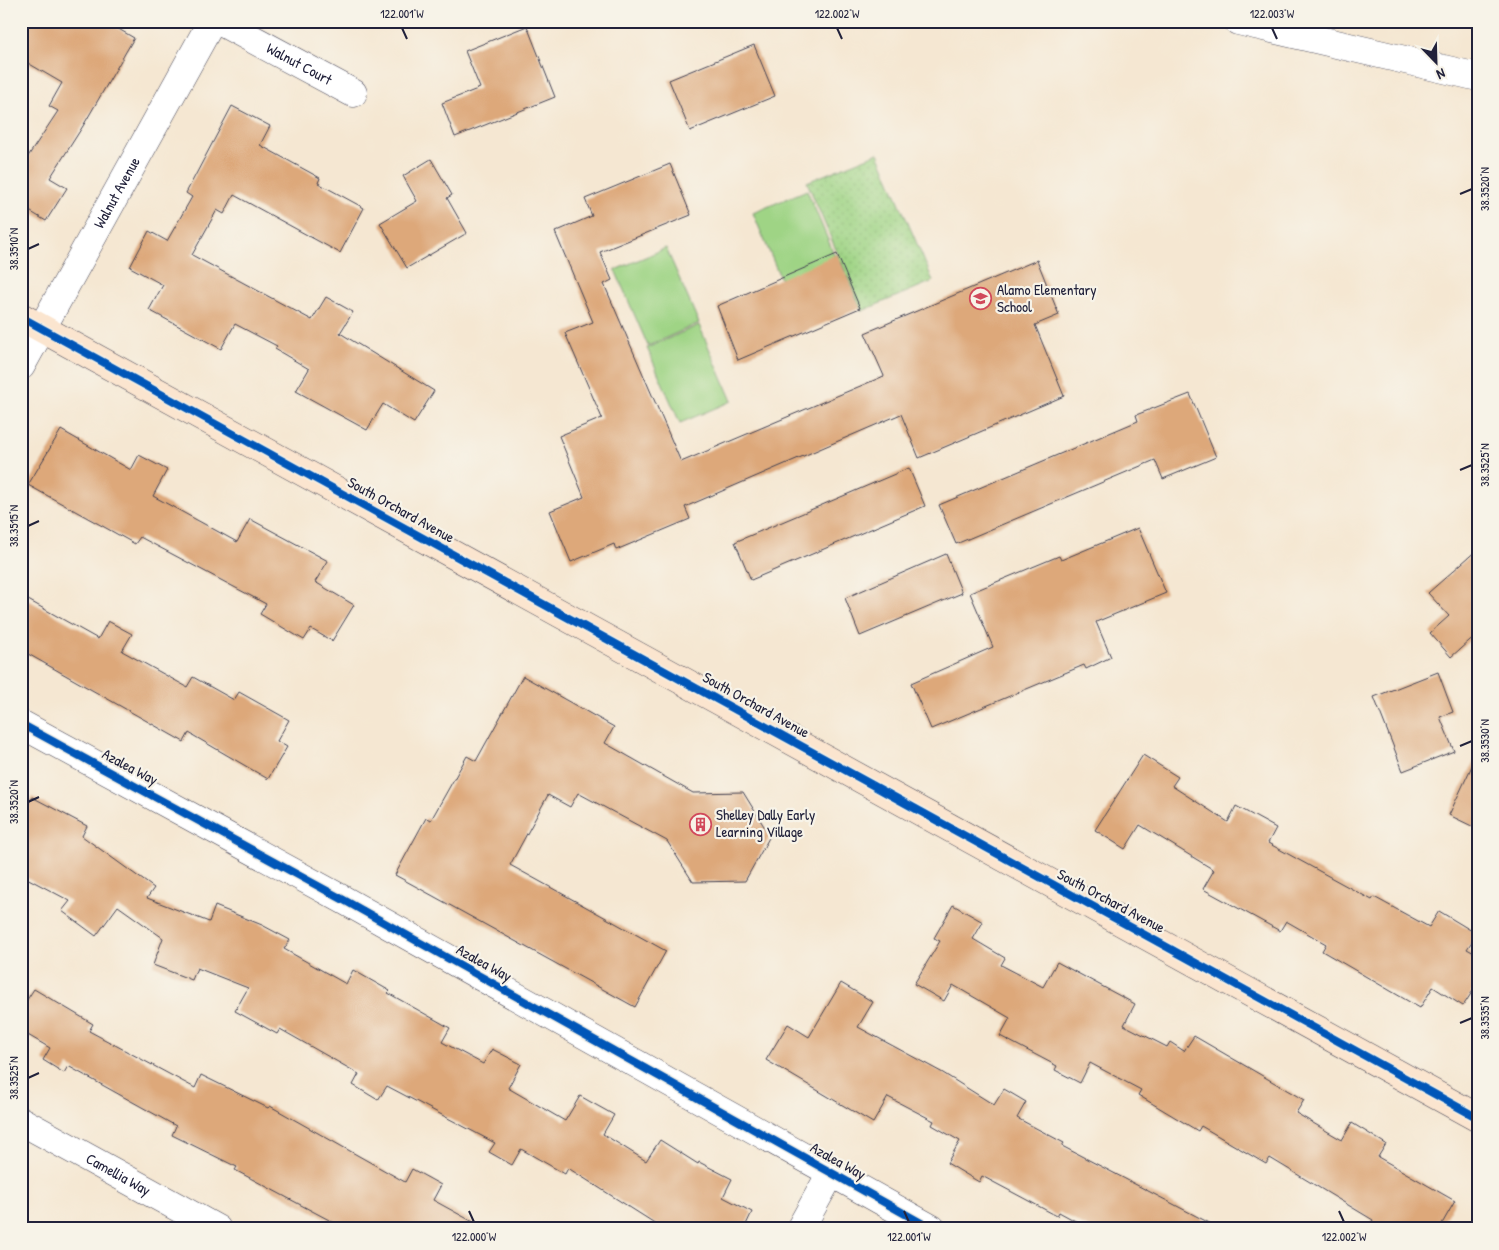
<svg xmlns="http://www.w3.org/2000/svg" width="1499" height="1250" viewBox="0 0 1499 1250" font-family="'Patrick Hand',sans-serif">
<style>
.grass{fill:#9fd485;stroke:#607b60}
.park{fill:url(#park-dots);stroke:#607b60}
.building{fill:#dda87a}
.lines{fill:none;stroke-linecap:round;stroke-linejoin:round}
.street-casing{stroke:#424052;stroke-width:29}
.secondary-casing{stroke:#424052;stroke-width:29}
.street{stroke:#fff;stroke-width:28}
.secondary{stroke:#fbe5cf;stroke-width:28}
.cycleway-casing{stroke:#f7f3e8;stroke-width:11}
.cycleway{stroke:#0057b8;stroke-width:8}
.ticks{fill:none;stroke:#22223b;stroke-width:2}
.labels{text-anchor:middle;stroke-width:4.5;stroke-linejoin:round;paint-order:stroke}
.street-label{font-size:15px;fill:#22223b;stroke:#f7f3e8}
.poi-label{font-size:15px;fill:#22223b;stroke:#f7f3e8;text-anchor:start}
.neatline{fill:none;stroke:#22223b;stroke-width:2}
.ticks-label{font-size:12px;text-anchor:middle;fill:#22223b}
</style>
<defs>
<pattern id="park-dots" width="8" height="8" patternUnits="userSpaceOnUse" patternTransform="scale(1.25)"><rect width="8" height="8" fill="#9fd485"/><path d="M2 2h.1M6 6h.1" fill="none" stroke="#89b674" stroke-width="1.8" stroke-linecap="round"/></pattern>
</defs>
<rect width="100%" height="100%" fill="#f7f3e8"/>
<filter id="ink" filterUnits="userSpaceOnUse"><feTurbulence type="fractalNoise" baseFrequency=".02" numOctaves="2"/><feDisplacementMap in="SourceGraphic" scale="10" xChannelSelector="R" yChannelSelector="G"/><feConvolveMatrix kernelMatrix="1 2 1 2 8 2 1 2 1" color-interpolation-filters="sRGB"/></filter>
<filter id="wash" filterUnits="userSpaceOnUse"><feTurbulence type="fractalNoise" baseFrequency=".0096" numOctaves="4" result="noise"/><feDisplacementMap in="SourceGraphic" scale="20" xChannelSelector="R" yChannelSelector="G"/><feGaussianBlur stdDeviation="1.12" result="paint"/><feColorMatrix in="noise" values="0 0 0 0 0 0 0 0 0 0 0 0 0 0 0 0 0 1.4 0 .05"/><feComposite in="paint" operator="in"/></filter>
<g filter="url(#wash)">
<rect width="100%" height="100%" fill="#f5e7d2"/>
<!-- grass -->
<g class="grass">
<path d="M 807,190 L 839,266 L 785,289 L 753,213 Z"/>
<path d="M 666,248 L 699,323 L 648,346 L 615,270 Z"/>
<path d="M 699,325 L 732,401 L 680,423 L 647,348 Z"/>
</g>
<!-- park -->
<path class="park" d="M 878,153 L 933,281 L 862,311 L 807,182 Z"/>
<g id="blocks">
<!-- building -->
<g class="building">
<path d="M 21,21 L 105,21 L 134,38 L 83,126 L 50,178 L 67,188 L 46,221 L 21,206 L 21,167 L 58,111 L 49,106 L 62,83 L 21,59 Z"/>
<path d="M 527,26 L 555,97 L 455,137 L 442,103 L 480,88 L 465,51 Z"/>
<path d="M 754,45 L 775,96 L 690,131 L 669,80 Z"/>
<path d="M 232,106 L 270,126 L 260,145 L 320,178 L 318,183 L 364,208 L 340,253 L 234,195 L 224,214 L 217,210 L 192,255 L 312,320 L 326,297 L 353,312 L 340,333 L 434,391 L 414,423 L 383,404 L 367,430 L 296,391 L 309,369 L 275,349 L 277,346 L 235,324 L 221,349 L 149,310 L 163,285 L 130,267 L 149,231 L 167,241 L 192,197 L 186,193 Z"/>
<path d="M 431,159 L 452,195 L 447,198 L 467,233 L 407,268 L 380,223 L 417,201 L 403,176 Z"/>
<path d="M 670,164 L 691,215 L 600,252 L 612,280 L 604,284 L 681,462 L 884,376 L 865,333 L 1037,260 L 1059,315 L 1035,325 L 1064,396 L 919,458 L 901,414 L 685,507 L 690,519 L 616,550 L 614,544 L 571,562 L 550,511 L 584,497 L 559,436 L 602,418 L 565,333 L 593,322 L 555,232 L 592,216 L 585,199 Z"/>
<path d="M 837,254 L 860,308 L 738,360 L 717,306 Z"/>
<path d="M 1190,394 L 1216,457 L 1163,479 L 1155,460 L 956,544 L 939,505 L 1138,421 L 1136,415 Z"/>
<path d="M 61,430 L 131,470 L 139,455 L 167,470 L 153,496 L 237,542 L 250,519 L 328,561 L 315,582 L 354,605 L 332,641 L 311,629 L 304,640 L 260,614 L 266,604 L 140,537 L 135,544 L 28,485 Z"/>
<path d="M 909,468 L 925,506 L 751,580 L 735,542 Z"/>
<path d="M 1138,528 L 1166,593 L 1096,622 L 1111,657 L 1086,669 L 1084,665 L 931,729 L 911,683 L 993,647 L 970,593 L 1059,556 L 1061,560 Z"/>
<path d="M 1478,549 L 1478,633 L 1451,657 L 1430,633 L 1449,616 L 1428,593 Z"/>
<path d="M 946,554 L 962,593 L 860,636 L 845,598 Z"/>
<path d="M 21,596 L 98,639 L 108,621 L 132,634 L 122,651 L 187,687 L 193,677 L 234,700 L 239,692 L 289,720 L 277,741 L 287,747 L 268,779 L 189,733 L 184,742 L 21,650 Z"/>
<path d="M 1438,672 L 1453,712 L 1440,717 L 1454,751 L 1403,771 L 1374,697 Z"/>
<path d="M 523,676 L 614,727 L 605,743 L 693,793 L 743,792 L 770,836 L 745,881 L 693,882 L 667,841 L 578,793 L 570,807 L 548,795 L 510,865 L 666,951 L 635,1007 L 395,875 L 426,818 L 431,820 L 467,756 L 476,761 Z"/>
<path d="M 1478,753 L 1478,829 L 1449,815 Z"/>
<path d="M 1143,755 L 1178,777 L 1172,786 L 1228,822 L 1236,806 L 1276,828 L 1268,843 L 1372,900 L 1374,897 L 1429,927 L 1439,911 L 1477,934 L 1467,949 L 1478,955 L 1478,983 L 1463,1006 L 1433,987 L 1420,1008 L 1322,951 L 1326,944 L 1286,921 L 1280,931 L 1203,889 L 1214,870 L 1140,825 L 1125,849 L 1095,830 Z"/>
<path d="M 32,797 L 87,826 L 82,836 L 154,888 L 147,898 L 209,922 L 215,906 L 262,925 L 290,940 L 284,949 L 346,984 L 353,970 L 390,991 L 388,993 L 450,1028 L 442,1042 L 483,1064 L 492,1049 L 521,1064 L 508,1088 L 565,1121 L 580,1096 L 614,1115 L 603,1134 L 646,1161 L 660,1140 L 698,1164 L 699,1162 L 732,1179 L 723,1197 L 752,1212 L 744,1229 L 664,1229 L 568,1168 L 565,1174 L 521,1149 L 512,1165 L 489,1152 L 495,1143 L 387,1086 L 378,1100 L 353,1085 L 359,1074 L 280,1029 L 277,1034 L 235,1011 L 248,988 L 197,968 L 192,980 L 153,965 L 163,938 L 118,906 L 96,936 L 62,911 L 70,901 L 21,875 L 21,818 Z"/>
<path d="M 953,905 L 983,922 L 973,939 L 1005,958 L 1001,965 L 1043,987 L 1057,962 L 1135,1004 L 1124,1025 L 1167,1047 L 1170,1042 L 1184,1051 L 1194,1036 L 1304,1100 L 1296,1113 L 1342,1140 L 1352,1123 L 1386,1144 L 1378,1157 L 1455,1201 L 1439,1229 L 1368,1229 L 1373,1220 L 1270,1158 L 1266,1164 L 1201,1126 L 1198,1131 L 1138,1095 L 1141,1090 L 1090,1063 L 1080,1083 L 1055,1070 L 1057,1066 L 1000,1036 L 1010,1018 L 953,985 L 944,1001 L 914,984 L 940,941 L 934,938 Z"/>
<path d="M 841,983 L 873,1002 L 858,1027 L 943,1073 L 994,1105 L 1004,1089 L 1026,1102 L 1017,1118 L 1064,1143 L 1062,1146 L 1221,1229 L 1090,1229 L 1059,1212 L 1057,1216 L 982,1176 L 979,1182 L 947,1163 L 960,1141 L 932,1125 L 934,1121 L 888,1097 L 873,1123 L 766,1060 L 788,1024 L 809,1037 Z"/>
<path d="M 34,989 L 93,1024 L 89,1031 L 195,1088 L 201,1075 L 268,1108 L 270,1106 L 405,1182 L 412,1169 L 441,1185 L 433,1200 L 486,1229 L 346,1229 L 235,1170 L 237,1167 L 172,1135 L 176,1126 L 68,1066 L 64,1073 L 43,1060 L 50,1048 L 21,1031 L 21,1009 Z"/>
</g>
</g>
</g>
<g filter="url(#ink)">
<use href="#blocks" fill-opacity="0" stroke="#424052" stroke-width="1"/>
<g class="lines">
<defs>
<g id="street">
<path id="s1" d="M 219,21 L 353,93"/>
<path d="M 1238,21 L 1478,77"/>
<path id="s2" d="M 21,366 L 212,21"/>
<path d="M 21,724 L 342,899 L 932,1229"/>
<path id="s3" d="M 21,1121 L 217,1229"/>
<path d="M 800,1229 L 831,1173"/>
</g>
<path id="secondary" d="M 21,317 L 1478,1118"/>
</defs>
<!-- street casing -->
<use href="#street" class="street-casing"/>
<!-- secondary casing -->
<use href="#secondary" class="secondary-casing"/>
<!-- street -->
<use href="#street" class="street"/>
<!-- secondary -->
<use href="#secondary" class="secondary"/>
<defs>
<g id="cycleway">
<path d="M 21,317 L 1478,1118"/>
<path d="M 21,724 L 342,899 L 932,1229"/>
</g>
</defs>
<!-- cycleway casing -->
<use href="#cycleway" class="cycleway-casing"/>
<!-- cycleway -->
<use href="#cycleway" class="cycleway"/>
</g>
</g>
<!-- ticks -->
<path class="ticks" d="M 402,28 L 407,39M 837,28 L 842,39M 1272,28 L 1277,39M 1460,194 L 1472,189M 28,249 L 39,244M 1460,470 L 1472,465M 28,526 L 39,521M 1460,746 L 1472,741M 28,802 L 39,797M 1460,1023 L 1472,1018M 28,1078 L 39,1073M 469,1211 L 474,1222M 904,1211 L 909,1222M 1339,1211 L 1344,1222"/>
<!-- icons -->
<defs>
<symbol id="school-ring" viewBox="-11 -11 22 22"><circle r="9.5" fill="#f7f3e8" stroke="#d1495b" stroke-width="1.5"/><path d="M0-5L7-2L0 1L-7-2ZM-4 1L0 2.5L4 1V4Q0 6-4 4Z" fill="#d1495b"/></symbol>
<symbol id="building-ring" viewBox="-11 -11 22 22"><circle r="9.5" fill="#f7f3e8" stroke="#d1495b" stroke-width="1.5"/><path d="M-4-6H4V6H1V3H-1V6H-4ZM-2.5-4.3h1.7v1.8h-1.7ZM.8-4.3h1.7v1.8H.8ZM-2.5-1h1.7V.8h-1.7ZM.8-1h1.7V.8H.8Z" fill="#d1495b"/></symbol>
</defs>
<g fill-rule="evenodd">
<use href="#school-ring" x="968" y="286" width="25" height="25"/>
<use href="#building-ring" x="688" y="812" width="25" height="25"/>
</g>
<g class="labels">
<!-- street labels -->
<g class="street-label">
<text dy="5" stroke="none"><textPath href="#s1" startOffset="91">Walnut Court</textPath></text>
<text dy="5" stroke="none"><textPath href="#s2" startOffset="198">Walnut Avenue</textPath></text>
<text transform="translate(401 510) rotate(29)" y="5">South Orchard Avenue</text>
<text transform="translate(756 705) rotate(29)" y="5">South Orchard Avenue</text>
<text transform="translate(130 767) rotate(28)" y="5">Azalea Way</text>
<text transform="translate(1111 901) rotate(28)" y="5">South Orchard Avenue</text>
<text transform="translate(484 963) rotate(29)" y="5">Azalea Way</text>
<text transform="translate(838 1161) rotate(29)" y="5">Azalea Way</text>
<text dy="5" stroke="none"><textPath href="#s3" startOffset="111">Camellia Way</textPath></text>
</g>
<!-- poi labels -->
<g class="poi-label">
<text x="997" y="295">Alamo Elementary<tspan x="997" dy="17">School</tspan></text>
<text x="716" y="820">Shelley Dally Early<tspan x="716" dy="17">Learning Village</tspan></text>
</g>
</g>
<!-- margin -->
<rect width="1499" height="1250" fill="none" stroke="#f7f3e8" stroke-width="55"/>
<!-- north arrow -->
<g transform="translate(1436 62) rotate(157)" stroke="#f7f3e8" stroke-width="4" paint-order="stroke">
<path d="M0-4L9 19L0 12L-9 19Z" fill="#22223b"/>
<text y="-8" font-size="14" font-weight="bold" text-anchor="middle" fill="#22223b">N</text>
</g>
<rect x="28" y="28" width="1444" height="1194" class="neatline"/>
<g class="ticks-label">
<text x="402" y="18">122.001°W</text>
<text x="837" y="18">122.002°W</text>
<text x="1272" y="18">122.003°W</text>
<text transform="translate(1485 189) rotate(-90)" y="4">38.3520°N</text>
<text transform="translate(14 249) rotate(-90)" y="4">38.3510°N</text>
<text transform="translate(1485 465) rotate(-90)" y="4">38.3525°N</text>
<text transform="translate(14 526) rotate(-90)" y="4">38.3515°N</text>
<text transform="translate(1485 741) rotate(-90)" y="4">38.3530°N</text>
<text transform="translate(14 802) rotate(-90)" y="4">38.3520°N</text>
<text transform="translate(1485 1018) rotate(-90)" y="4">38.3535°N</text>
<text transform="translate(14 1078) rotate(-90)" y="4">38.3525°N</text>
<text x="474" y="1241">122.000°W</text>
<text x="909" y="1241">122.001°W</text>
<text x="1344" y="1241">122.002°W</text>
</g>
</svg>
